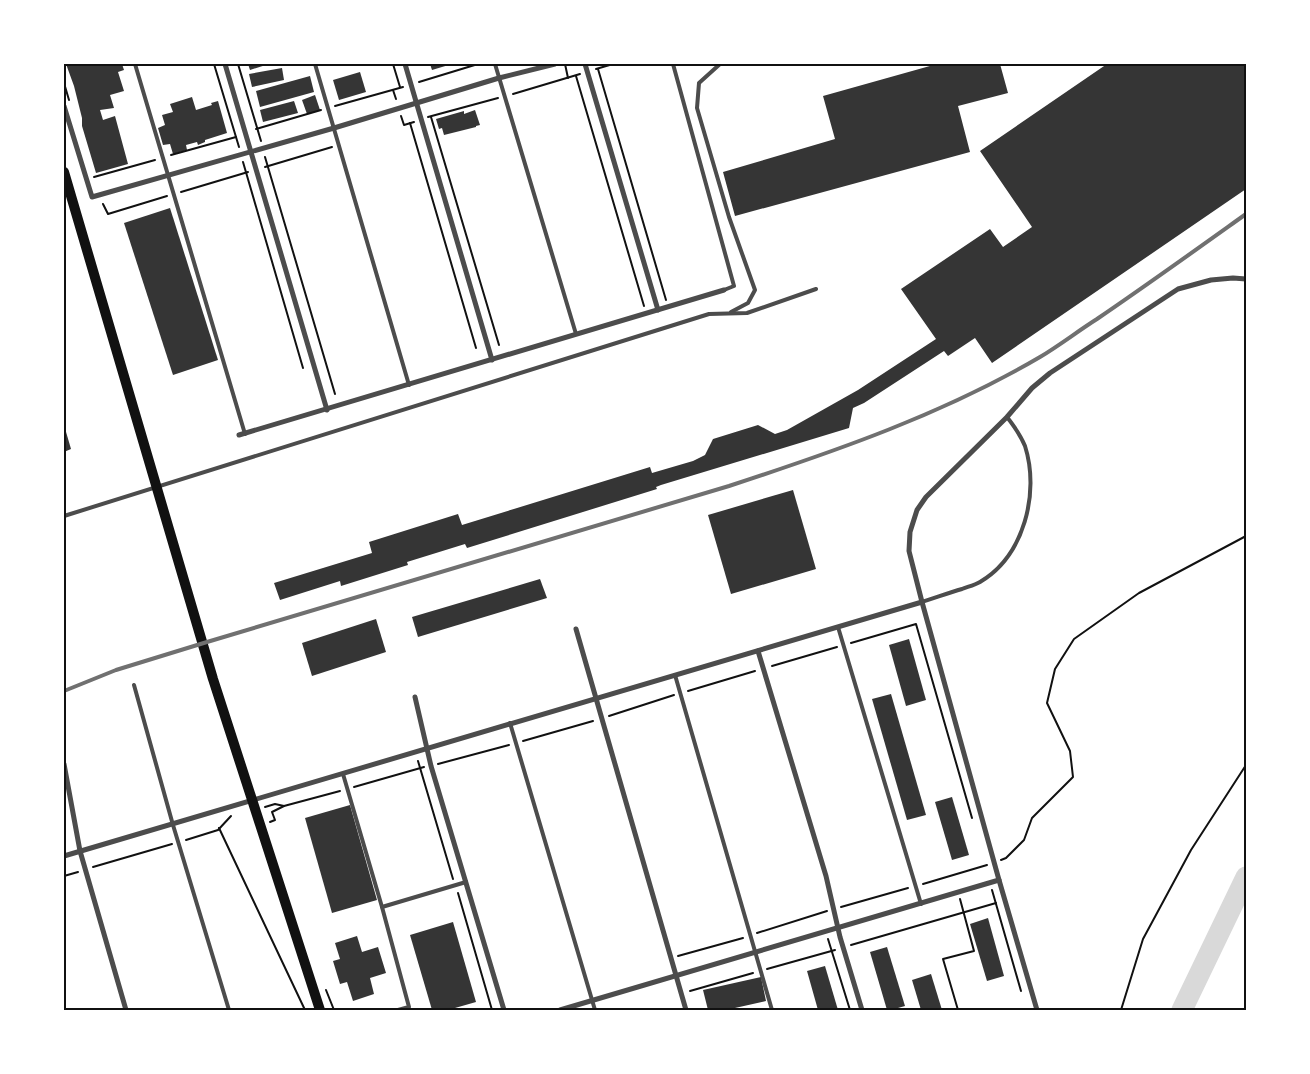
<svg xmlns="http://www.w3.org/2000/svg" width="1310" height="1074" viewBox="0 0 1310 1074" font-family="'Varela Round',sans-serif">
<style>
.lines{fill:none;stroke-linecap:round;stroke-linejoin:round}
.river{stroke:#d9d9d9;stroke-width:21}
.building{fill:#353535}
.path{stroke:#111;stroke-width:2}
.service{stroke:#4c4c4c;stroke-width:4}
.minor{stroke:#4c4c4c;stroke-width:5}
.secondary{stroke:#111;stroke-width:10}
.rail{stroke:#707070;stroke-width:4}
.neatline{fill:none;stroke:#111;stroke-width:2}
</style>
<rect width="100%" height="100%" fill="#fff"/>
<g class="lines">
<!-- river -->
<path class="river" d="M 1182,1010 L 1246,877"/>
</g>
<!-- building -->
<g class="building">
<path d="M 66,64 L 122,64 L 124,70 L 118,72 L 124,91 L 110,95 L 114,108 L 100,110 L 103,120 L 115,116 L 128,164 L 96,173 L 82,126 L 82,118 L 74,86 Z"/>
<path d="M 248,64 L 269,64 L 250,70 Z"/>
<path d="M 430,64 L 452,64 L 432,70 Z"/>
<path d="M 937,64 L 1000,64 L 1008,93 L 958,106 L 970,152 L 735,216 L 723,172 L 835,139 L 823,96 Z"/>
<path d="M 1107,64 L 1246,64 L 1246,189 L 992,363 L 975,338 L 948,356 L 944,351 L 864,403 L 853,408 L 849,428 L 661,485 L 656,487 L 657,489 L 467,548 L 465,544 L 407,562 L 408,565 L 341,586 L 340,581 L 280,600 L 274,583 L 372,553 L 369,542 L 458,514 L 462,525 L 650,467 L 652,473 L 693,461 L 705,455 L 713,439 L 758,425 L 775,434 L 787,430 L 858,390 L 936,339 L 901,289 L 990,229 L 1003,247 L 1032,227 L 980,151 Z"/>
<path d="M 282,68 L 284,80 L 252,87 L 249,74 Z"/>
<path d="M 360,72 L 366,92 L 339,100 L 333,80 Z"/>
<path d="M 310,76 L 314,92 L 260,107 L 256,91 Z"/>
<path d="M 315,95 L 320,110 L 307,114 L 302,100 Z"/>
<path d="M 192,97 L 196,110 L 212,105 L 211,103 L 218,101 L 227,133 L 205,140 L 205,142 L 198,145 L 197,142 L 186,145 L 187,150 L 173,154 L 170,144 L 163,145 L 158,128 L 165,125 L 162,115 L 173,112 L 170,104 Z"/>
<path d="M 294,101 L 298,113 L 263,122 L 260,110 Z"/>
<path d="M 475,110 L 480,125 L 476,126 L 476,127 L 444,135 L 442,128 L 439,129 L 436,119 L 464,111 L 464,114 Z"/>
<path d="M 170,208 L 218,360 L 173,375 L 124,223 Z"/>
<path d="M 64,425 L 71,449 L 64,452 Z"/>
<path d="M 793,490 L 816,569 L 731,594 L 708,515 Z"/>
<path d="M 540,579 L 547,598 L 418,637 L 412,617 Z"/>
<path d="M 376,619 L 386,652 L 312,676 L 302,643 Z"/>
<path d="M 909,639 L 926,700 L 906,706 L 889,645 Z"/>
<path d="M 891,694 L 926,815 L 907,820 L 872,699 Z"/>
<path d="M 952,797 L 969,855 L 952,860 L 935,802 Z"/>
<path d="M 350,805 L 377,900 L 332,913 L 305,818 Z"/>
<path d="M 988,918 L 1004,976 L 987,981 L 970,924 Z"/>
<path d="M 453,922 L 476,1002 L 448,1010 L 432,1010 L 410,935 Z"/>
<path d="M 357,936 L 362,952 L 378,947 L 386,973 L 370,978 L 374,994 L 353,1001 L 347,982 L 340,984 L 333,961 L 340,959 L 335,943 Z"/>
<path d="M 887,947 L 905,1006 L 891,1010 L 887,1010 L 870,952 Z"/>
<path d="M 825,966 L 838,1010 L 818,1010 L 807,971 Z"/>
<path d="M 931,974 L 942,1010 L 921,1010 L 912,980 Z"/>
<path d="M 761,977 L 766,1001 L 726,1010 L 708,1010 L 703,990 Z"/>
</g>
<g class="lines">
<!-- path -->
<g class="path">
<path d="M 214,64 L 239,147"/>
<path d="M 238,64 L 261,141"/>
<path d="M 393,64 L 400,87"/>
<path d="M 565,64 L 568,78"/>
<path d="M 596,69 L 613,64"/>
<path d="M 598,69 L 666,300"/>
<path d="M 576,76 L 644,306"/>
<path d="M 419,82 L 478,64"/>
<path d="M 64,83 L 69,100"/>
<path d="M 393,90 L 396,99"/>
<path d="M 513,94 L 580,74"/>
<path d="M 335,106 L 403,87"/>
<path d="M 401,116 L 404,125 L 414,122"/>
<path d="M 428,117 L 498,98"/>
<path d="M 431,117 L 499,345"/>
<path d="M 410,123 L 476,348"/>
<path d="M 256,129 L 321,110"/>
<path d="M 171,155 L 236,137"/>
<path d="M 265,157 L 335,394"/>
<path d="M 243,162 L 303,368"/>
<path d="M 265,167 L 332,147"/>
<path d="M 94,177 L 155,160"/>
<path d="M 181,192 L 248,172"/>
<path d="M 103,204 L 108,214 L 167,196"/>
<path d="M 851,643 L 916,624 L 972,818"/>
<path d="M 772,666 L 837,647"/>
<path d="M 688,691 L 755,671"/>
<path d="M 609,716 L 674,695"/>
<path d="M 523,741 L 593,721"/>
<path d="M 418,761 L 453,879"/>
<path d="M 438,764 L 509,745"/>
<path d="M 354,787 L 424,767"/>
<path d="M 265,807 L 275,804 L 284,806 L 340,791"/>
<path d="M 270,822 L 275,820 L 272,812 L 284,806"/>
<path d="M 219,828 L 305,1010"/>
<path d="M 186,840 L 218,830 L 231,816"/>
<path d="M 1001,860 L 1006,858 L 1024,840 L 1032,818 L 1073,777 L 1070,751 L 1047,703 L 1055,669 L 1074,639 L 1139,593 L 1246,536"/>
<path d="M 93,867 L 172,844"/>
<path d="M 64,876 L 78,872"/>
<path d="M 923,884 L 987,865"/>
<path d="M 992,890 L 1021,991"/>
<path d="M 458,893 L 492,1010"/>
<path d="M 841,907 L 908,888"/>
<path d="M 757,933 L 827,911"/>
<path d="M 828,939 L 850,1010"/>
<path d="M 851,945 L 996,903"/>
<path d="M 678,956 L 743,938"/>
<path d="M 767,969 L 835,950"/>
<path d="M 326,990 L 334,1010"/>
<path d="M 690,991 L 753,973"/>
<path d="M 958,1010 L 943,959 L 974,951 L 960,899"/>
<path d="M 1121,1010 L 1143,939 L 1191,850 L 1246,765"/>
<path d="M 1244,1010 L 1246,1006"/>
</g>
<!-- service -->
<g class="service">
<path d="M 135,64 L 245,434"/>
<path d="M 315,64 L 409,385"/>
<path d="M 495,64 L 576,334"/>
<path d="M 673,64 L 734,286 L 724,290"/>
<path d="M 720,64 L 699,83 L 697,108 L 729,217 L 755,290 L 748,303 L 731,312"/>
<path d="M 64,516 L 709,314 L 747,313 L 816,289"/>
<path d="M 922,602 C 935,598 948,593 962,589 C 967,587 975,585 980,582 C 1024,556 1040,493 1025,446 C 1021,436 1014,426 1007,417"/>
<path d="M 838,627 L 921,904"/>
<path d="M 675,675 L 772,1010"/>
<path d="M 134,685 L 173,825 L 229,1010"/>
<path d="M 510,723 L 595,1010"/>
<path d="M 343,774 L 382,907"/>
<path d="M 398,1010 L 409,1007 L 382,907 L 466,882"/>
</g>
<!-- minor -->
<g class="minor">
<path d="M 225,64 L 327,410"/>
<path d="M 405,64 L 492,360"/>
<path d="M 585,64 L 658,310"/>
<path d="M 64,106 L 92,197 L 334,128 L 499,78 L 555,64"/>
<path d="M 239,435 L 724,290"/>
<path d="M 576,629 L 686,1010"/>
<path d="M 758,651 L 826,876 L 840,937 L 862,1010"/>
<path d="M 415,697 L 431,766 L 504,1010"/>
<path d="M 64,764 L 80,851 L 126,1010"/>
<path d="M 64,856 L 922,602"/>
<path d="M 560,1010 L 999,880"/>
<path d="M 1037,1010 L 999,880 L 922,602 L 909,551 L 910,532 L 917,510 L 926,497 L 1007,417 L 1032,388 L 1050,373 L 1178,289 L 1211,280 L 1233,278 L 1246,279"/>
</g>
<!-- secondary -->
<path class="secondary" d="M 64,172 L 213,679 L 320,1010"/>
<!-- rail -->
<path class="rail" d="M 64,691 L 116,670 L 207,642 L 729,486 C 836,451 943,414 1040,357 C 1060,345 1078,331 1097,319 C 1147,285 1197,249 1246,214"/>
</g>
<!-- border -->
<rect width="1310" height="1074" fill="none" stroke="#ffffff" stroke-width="130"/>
<rect x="65" y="65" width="1180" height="944" class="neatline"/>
</svg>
